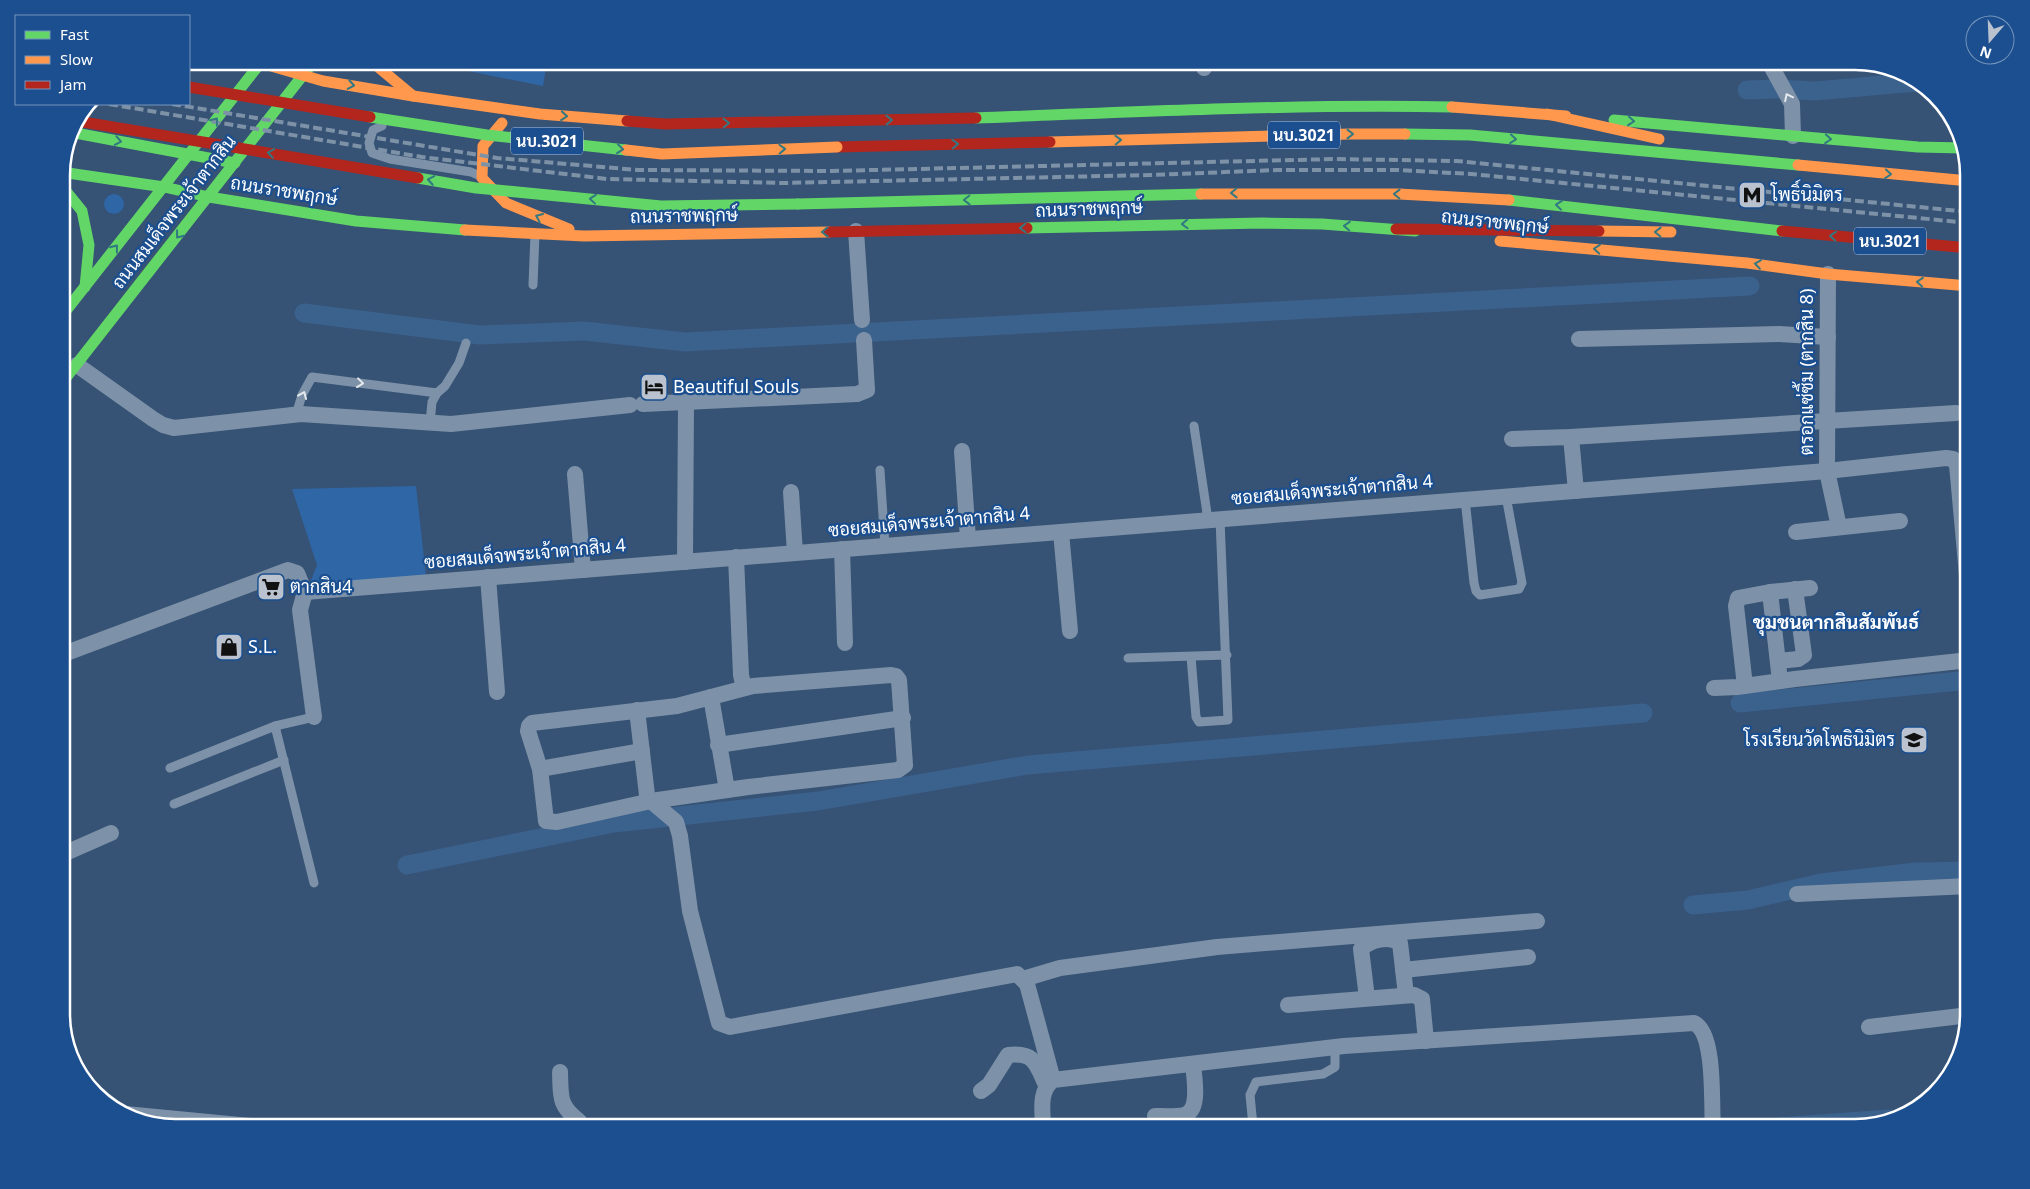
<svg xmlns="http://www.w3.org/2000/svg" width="2030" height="1189" viewBox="0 0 2030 1189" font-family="'Noto Sans',Sarabun,sans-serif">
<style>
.green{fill:#2f66a5}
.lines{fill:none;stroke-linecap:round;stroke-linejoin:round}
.canal{stroke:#3b618d;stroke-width:19}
.lane{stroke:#7d92a8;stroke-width:9}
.street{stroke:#7d92a8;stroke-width:16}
.fast{stroke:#63d668;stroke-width:11}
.slow{stroke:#ff974d;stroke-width:11}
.jam{stroke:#b3261e;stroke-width:11}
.rail{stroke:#7e92a7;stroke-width:4;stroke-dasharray:9 4;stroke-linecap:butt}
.fast-bridge{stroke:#63d668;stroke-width:11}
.slow-bridge{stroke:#ff974d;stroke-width:11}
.jam-bridge{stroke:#b3261e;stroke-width:11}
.oneway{stroke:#317883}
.oneway2{stroke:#e5e9ee}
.labels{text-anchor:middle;stroke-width:4.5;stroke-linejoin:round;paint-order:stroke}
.shield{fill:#1b4f8f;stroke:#bbcadd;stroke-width:1}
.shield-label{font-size:16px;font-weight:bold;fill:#fff}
.street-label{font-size:18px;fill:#fff;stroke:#1b4f8f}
.poi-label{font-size:18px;fill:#fff;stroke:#1b4f8f;text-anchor:start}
.neighbourhood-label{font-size:19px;font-weight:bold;fill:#fff;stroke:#1b4f8f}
.rim{fill:none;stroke:#fff;stroke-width:2.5}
</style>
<rect width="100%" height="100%" fill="#365274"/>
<!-- green -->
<g class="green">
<path d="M 427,61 L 547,61 L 543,86 L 443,66 Z"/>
<circle cx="114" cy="204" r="10"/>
<path d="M 416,486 L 426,576 L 309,585 L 317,565 L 292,489 Z"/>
</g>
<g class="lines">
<!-- canal -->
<g class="canal">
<path d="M 1747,90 L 1778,89 L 1815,91 L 1918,82"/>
<path d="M 304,313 L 480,335 L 584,331 L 685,342 L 1750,286"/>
<path d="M 1740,703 L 1969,680"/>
<path d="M 407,865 L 614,823 L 818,801 L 1028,765 L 1643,713"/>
<path d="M 1693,905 L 1748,900 L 1821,883 L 1916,872 L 1969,871"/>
<path d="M 1766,1128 L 1889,1119"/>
</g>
<!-- lane -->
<g class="lane">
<path d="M 382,126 L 373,130 L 369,143 L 372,153 L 390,159 L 471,172 L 480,176"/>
<path d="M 533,285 L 535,234"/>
<path d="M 296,415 L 302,395 L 312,377 L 437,393"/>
<path d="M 430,423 L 432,402 L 437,393 L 445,386 L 459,363 L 466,343"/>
<path d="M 1194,426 L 1208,520"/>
<path d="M 880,470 L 885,546"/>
<path d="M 1465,499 L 1474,583 L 1476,591 L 1480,595 L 1519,589 L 1522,583 L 1506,496"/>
<path d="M 1191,657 L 1196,717 L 1199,722 L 1228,720 L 1220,519"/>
<path d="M 1128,658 L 1227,655"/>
<path d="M 275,726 L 314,883"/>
<path d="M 170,768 L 275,726 L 314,717"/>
<path d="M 174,804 L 284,760"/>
<path d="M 1253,1126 L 1250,1095 L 1256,1082 L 1323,1074 L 1335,1067 L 1335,1047"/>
</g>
<!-- street -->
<g class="street">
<path d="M 1771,61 L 1771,66 L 1792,104 L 1793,136"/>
<path d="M 1204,68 L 1205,61"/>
<path d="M 856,231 L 862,320"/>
<path d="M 1828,274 L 1827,471 L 1839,527"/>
<path d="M 1579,339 L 1779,334 L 1828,337"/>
<path d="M 77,365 L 153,419 L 163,425 L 174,428 L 301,414 L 451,424 L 630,405"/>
<path d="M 643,404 L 857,394 L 867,390 L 864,340"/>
<path d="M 1571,437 L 1576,491"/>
<path d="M 1512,439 L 1571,437 L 1956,413"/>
<path d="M 962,451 L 968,539"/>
<path d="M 575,474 L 583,570"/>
<path d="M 791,492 L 795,553"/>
<path d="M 1061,532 L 1070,631"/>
<path d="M 1796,532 L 1900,521"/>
<path d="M 842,549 L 845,643"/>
<path d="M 736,557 L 741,675 L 744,688"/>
<path d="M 685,562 L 686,403"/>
<path d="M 488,577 L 497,692"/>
<path d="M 305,592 L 300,610 L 314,717"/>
<path d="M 1770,592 L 1810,588"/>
<path d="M 61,655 L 288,570 L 297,573 L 305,592 L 1827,471 L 1946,458 L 1953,459 L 1957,465 L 1969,597"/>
<path d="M 1778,661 L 1798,659 L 1804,655 L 1795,589"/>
<path d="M 891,675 L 896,676 L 899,680 L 905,765 L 898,770 L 748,787 L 651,801 L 557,822 L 546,821 L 540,769 L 528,731 L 529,726 L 532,723 L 677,706 L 753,686 Z"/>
<path d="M 1745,686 L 1736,606 L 1738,598 L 1770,592 L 1780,681"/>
<path d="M 1714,688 L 1737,687 L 1795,679 L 1969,660"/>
<path d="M 711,697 L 727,790"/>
<path d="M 637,710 L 647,795 L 651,801 L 676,822 L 680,836 L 690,911 L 719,1023 L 730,1027 L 1017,974 L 1027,984 L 1053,1080"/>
<path d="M 718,745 L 903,718"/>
<path d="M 540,769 L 642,751"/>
<path d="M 61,855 L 111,833"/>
<path d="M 1797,894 L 1969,886"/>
<path d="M 1403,970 L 1528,957"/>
<path d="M 1023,979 L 1060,968 L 1217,947 L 1537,921"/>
<path d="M 1367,998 L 1361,949 C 1370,940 1389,935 1400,943 L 1406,995"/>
<path d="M 1288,1005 L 1414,995 L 1422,999 L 1426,1041"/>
<path d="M 1869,1027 L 1969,1015"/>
<path d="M 560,1072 C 561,1096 558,1105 579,1121 L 580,1128"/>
<path d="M 981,1091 L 989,1085 L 1008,1055 C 1035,1052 1036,1064 1046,1085"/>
<path d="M 125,1114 L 272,1128"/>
<path d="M 1155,1116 C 1164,1116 1175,1117 1184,1115 C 1201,1111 1194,1077 1193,1064"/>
<path d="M 1043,1128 C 1043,1111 1038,1092 1053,1080 L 1344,1046 L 1694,1023 C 1716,1033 1711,1105 1713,1128"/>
</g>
<!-- fast -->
<g class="fast">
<path d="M 976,118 C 1135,112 1293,104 1452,107"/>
<path d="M 1614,120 L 1918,147 L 1963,148"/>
<path d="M 70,132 L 235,163"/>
<path d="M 1405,134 L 1470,135 L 1798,165"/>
<path d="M 61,172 L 164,187 L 209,197 L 356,221 L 465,230"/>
<path d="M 61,185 L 82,211 L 89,245 L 85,287"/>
<path d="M 1509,200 L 1782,231"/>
<path d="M 798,204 L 1201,194"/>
<path d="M 1027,228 L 1262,223 L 1322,224 L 1415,231"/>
<path d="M 61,317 L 262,61"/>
<path d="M 61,384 L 314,61"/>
</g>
<!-- slow -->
<g class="slow">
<path d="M 254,61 L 323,81 L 413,96 L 540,114 L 627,121"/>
<path d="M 371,61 L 413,96"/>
<path d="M 1452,107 L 1566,116"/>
<path d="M 1547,114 L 1659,139"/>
<path d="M 502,123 L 483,146 L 482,178 L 506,203 L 569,229"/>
<path d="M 1050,142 L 1350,134 L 1405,134"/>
<path d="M 1798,165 L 1969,181"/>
<path d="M 1201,194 L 1399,194 L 1509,200"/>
<path d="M 465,230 L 584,236 L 829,232"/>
<path d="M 1599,231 L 1671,232"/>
<path d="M 1500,241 L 1747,263 L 1828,274 L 1969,286"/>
</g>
<!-- jam -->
<g class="jam">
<path d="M 627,121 L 665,124 L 976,118"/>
<path d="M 837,147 L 1050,142"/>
<path d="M 1396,229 L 1599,231"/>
<path d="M 1782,231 L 1969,248"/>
<path d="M 829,232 L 1027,228"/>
</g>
<!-- rail -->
<g class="rail">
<path d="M 109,104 L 422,157 L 607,179 L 783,183 L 1151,175 L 1277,170 L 1398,170 L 1471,174 L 1969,223"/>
<path d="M 172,104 L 497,158 L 638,170 L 832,171 L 1336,159 L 1457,161 L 1969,212"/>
</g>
<!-- fast-bridge -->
<g class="fast-bridge">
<path d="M 370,117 L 487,135 L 626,150"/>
<path d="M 418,178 L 476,188 L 661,206 L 798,204"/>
</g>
<!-- slow-bridge -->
<path class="slow-bridge" d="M 626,150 L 662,154 L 837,147"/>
<!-- jam-bridge -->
<g class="jam-bridge">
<path d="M 189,87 L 370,117"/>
<path d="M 77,121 L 418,178"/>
</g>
</g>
<!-- one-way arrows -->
<defs><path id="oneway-chevron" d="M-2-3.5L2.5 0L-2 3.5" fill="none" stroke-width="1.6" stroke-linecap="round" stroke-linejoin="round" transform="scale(1.25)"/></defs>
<g class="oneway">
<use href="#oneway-chevron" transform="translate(351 85) rotate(10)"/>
<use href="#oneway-chevron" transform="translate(564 116) rotate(5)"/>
<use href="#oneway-chevron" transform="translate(889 120) rotate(-1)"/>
<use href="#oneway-chevron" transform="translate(215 121) rotate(-52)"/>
<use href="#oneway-chevron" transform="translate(1631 121) rotate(5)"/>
<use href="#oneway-chevron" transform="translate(726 123) rotate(-1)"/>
<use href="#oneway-chevron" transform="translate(1350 134)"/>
<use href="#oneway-chevron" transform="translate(1513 139) rotate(5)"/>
<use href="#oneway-chevron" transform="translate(1828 139) rotate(5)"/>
<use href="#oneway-chevron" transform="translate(1118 140) rotate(-2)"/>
<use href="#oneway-chevron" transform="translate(118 141) rotate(11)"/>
<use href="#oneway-chevron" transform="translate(955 144) rotate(-2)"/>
<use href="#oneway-chevron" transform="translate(620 149) rotate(6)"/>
<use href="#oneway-chevron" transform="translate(782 149) rotate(-2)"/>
<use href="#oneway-chevron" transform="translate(271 153) rotate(-171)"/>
<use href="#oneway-chevron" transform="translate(1888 174) rotate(5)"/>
<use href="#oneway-chevron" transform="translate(431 180) rotate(-170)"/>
<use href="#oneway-chevron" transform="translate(1234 193) rotate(179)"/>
<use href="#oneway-chevron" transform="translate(1397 194) rotate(-179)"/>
<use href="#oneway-chevron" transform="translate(593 199) rotate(-174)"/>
<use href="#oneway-chevron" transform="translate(967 200) rotate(179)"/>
<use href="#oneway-chevron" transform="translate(1559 205) rotate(-174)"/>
<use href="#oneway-chevron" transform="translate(539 217) rotate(-157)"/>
<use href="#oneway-chevron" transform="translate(1185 224) rotate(178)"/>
<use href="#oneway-chevron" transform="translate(1347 226) rotate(-176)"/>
<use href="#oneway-chevron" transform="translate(1023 228) rotate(178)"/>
<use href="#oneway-chevron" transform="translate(825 232) rotate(179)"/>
<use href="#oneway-chevron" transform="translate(1658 232) rotate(-179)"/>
<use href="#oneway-chevron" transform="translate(179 235) rotate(128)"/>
<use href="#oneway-chevron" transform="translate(1833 236) rotate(-175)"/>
<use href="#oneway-chevron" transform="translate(115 248) rotate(-52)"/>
<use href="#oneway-chevron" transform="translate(1597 249) rotate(-175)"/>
<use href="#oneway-chevron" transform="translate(1758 264) rotate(-172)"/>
<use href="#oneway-chevron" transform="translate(1920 282) rotate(-175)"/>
</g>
<g class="oneway2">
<use href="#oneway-chevron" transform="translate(1788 97) rotate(-116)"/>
<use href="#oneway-chevron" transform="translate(360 383) rotate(7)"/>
<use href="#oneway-chevron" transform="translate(303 395) rotate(-67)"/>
</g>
<!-- icons -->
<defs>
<symbol id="metro-square" viewBox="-11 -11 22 22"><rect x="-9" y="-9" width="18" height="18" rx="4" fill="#b9c2ce" stroke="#1b4f8f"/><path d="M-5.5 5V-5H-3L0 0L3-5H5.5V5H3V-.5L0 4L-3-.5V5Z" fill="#111"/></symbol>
<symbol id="hotel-square" viewBox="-11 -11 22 22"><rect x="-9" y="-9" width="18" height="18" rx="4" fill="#b9c2ce" stroke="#1b4f8f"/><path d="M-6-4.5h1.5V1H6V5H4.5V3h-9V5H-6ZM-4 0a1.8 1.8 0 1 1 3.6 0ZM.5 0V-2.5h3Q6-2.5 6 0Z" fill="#111"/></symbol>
<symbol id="supermarket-square" viewBox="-11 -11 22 22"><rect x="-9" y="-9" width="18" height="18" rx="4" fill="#b9c2ce" stroke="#1b4f8f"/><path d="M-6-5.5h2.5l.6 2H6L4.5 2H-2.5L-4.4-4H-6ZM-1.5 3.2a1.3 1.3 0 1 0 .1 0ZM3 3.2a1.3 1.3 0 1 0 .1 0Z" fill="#111"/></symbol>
<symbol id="shop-square" viewBox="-11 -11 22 22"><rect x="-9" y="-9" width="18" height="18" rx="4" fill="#b9c2ce" stroke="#1b4f8f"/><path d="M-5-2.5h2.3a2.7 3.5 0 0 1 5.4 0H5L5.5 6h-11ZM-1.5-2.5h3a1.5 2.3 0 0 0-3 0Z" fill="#111"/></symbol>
<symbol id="school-square" viewBox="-11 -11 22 22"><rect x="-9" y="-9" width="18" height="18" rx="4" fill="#b9c2ce" stroke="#1b4f8f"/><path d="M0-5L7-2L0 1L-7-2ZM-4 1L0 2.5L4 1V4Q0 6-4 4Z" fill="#111"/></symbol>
</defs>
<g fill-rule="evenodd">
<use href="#metro-square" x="1736" y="179" width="32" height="32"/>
<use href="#hotel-square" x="638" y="371" width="32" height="32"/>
<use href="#supermarket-square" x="255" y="571" width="32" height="32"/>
<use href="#shop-square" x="213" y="631" width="32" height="32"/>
<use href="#school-square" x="1898" y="724" width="32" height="32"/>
</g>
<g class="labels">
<!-- shield labels -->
<g class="shield">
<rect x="1268" y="121.5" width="72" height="27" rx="4"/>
<rect x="511" y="127.5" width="72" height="27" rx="4"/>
<rect x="1854" y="227.5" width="72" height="27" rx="4"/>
</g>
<g class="shield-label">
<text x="1304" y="141">นบ.3021</text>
<text x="547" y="147">นบ.3021</text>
<text x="1890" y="247">นบ.3021</text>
</g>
<!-- street labels -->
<g class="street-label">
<text transform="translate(284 191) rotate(9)" y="6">ถนนราชพฤกษ์</text>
<text transform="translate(1089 209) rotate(-2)" y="6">ถนนราชพฤกษ์</text>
<text transform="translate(174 212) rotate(-52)" y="6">ถนนสมเด็จพระเจ้าตากสิน</text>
<text transform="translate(684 216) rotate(-1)" y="6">ถนนราชพฤกษ์</text>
<text transform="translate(1495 222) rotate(6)" y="6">ถนนราชพฤกษ์</text>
<text transform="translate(1807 372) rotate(-90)" y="6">ตรอกแซ่ซิ้ม (ตากสิน 8)</text>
<text transform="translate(1332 490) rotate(-5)" y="6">ซอยสมเด็จพระเจ้าตากสิน 4</text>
<text transform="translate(929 522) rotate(-5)" y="6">ซอยสมเด็จพระเจ้าตากสิน 4</text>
<text transform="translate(525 554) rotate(-5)" y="6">ซอยสมเด็จพระเจ้าตากสิน 4</text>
</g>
<!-- poi labels -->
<g class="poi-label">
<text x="1771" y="201">โพธิ์นิมิตร</text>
<text x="673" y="393">Beautiful Souls</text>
<text x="290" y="593">ตากสิน4</text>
<text x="248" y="653">S.L.</text>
<text x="1895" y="746" text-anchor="end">โรงเรียนวัดโพธินิมิตร</text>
</g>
<!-- neighbourhood labels -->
<g class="neighbourhood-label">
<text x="1836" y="629">ชุมชนตากสินสัมพันธ์</text>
</g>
</g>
<!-- crop -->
<path d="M0 0H2030V1189H0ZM175 70H1855A105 105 0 0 1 1960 175V1014A105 105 0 0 1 1855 1119H175A105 105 0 0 1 70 1014V175A105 105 0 0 1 175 70Z" fill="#1b4f8f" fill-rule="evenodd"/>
<path class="rim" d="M175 70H1855A105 105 0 0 1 1960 175V1014A105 105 0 0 1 1855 1119H175A105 105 0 0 1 70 1014V175A105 105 0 0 1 175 70Z"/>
<!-- legend -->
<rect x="15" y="15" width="175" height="90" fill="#1b4f8f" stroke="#7695bc"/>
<rect x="25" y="31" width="25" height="8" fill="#63d668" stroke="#7695bc"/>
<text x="60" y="40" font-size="15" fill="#ffffff">Fast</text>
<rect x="25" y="56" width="25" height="8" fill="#ff974d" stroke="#7695bc"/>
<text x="60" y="65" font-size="15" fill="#ffffff">Slow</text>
<rect x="25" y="81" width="25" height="8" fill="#b3261e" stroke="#7695bc"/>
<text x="60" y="90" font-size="15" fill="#ffffff">Jam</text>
<!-- north arrow -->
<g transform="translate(1990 40) rotate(199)"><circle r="24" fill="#1b4f8f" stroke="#7695bc"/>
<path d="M0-4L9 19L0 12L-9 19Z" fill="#b9c2ce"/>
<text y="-8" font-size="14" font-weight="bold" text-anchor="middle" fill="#ffffff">N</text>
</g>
</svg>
